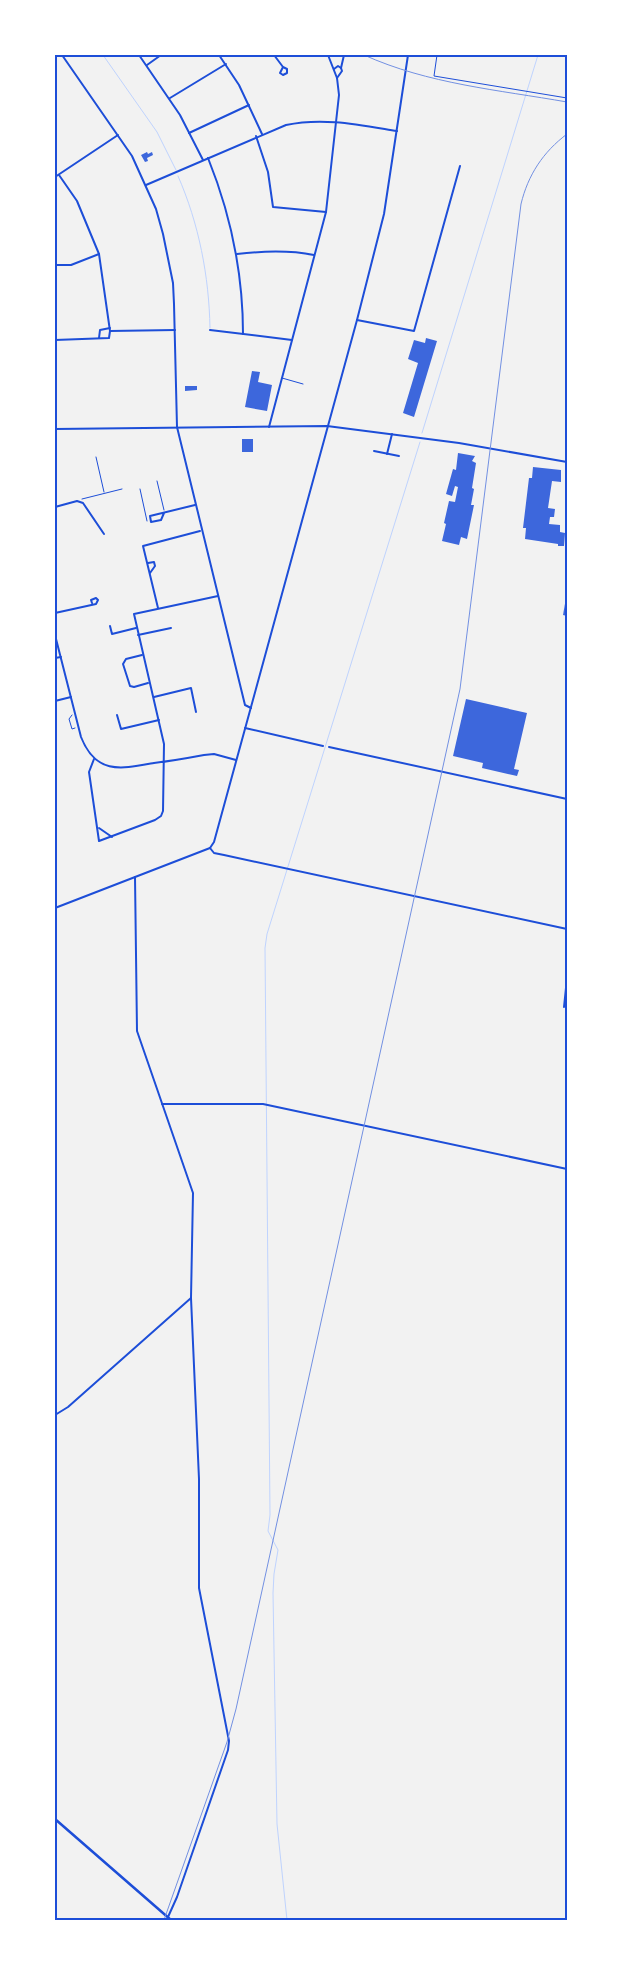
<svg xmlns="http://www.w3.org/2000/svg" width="622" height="1975" viewBox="0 0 622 1975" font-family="'Public Sans',sans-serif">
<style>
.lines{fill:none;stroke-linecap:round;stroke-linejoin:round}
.stream{stroke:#bfd3fe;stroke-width:1}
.building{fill:#3d67dc}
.path{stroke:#1d4ed8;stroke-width:1}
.service{stroke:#1d4ed8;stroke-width:1}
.minor{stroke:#1d4ed8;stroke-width:2}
.secondary{stroke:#1d4ed8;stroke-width:2.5}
.rail{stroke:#7290e2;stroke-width:1}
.neatline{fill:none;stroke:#1d4ed8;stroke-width:2}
</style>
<rect width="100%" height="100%" fill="#f2f2f2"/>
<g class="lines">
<!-- stream -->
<g class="stream">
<path d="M 103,55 L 157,132 L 176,170"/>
<path d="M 178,176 C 199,224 209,276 210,328"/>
<path d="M 422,433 L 538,55"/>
<path d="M 287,1920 L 277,1824 L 273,1593 L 274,1574 L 278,1550 L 268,1531 L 270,1515 L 265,948 L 267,934 L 420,442"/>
</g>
</g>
<!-- building -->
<g class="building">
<path d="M 147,152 L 148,154 L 152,152 L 153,155 L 147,158 L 148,161 L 145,162 L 141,155 Z"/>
<path d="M 426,338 L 437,341 L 414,417 L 403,413 L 418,363 L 408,359 L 414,340 L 425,343 Z"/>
<path d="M 252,371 L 260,372 L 258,382 L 272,385 L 267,411 L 245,407 Z"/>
<path d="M 185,386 L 197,386 L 197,390 L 185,391 Z"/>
<rect x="242" y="439" width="11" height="13"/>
<path d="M 458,453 L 475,456 L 472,461 L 476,463 L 472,488 L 474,489 L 471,505 L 474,505 L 467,539 L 461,537 L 459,545 L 442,541 L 446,524 L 444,523 L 449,501 L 455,502 L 458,487 L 455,486 L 452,496 L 446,494 L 453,469 L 456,470 Z"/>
<path d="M 533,467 L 561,470 L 561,482 L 552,481 L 548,508 L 555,509 L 554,517 L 550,517 L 549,524 L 560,525 L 560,532 L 565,533 L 564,546 L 558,546 L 558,544 L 525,539 L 526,528 L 523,528 L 529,478 L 532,478 Z"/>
<path d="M 566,598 L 567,598 L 567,616 L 563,615 Z"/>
<path d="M 466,699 L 527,713 L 514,769 L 519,770 L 517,776 L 482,768 L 483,763 L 453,756 Z"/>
</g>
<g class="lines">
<!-- path -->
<g class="path">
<path d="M 437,55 L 434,76 L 567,98"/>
<path d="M 96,457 L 104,492"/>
<path d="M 157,481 L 164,510"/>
<path d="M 140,489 L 147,521"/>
<path d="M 82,499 L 122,489"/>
<path d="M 72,715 L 69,719 L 72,729 L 75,728"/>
</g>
<!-- service -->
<path class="service" d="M 282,378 L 303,384"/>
<!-- minor -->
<g class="minor">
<path d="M 62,55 L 132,156 L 156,209 L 163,234 L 173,283 L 174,304 L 177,427 L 245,705 L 251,708"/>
<path d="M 139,55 L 180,115 L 203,160"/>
<path d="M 219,55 L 239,85 L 262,134"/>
<path d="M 274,55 L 283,67 L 287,69 L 287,73 L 283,75 L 280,73 L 283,67"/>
<path d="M 147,65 L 161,55"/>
<path d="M 341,68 L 344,55"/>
<path d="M 334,69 L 338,66 L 341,68 L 342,71 L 337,78"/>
<path d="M 170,98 L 226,64"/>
<path d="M 189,133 L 249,105"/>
<path d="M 256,136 L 268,172 L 273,207 L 326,212"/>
<path d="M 208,158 C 231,215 243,272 243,334"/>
<path d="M 59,175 L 77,201 L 99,254 L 110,331"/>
<path d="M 55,177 L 118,135"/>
<path d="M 146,185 L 286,125 C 323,117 360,125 397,131"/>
<path d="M 237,254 C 263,251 289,250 314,255"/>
<path d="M 55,265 L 71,265 L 99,254"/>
<path d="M 357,320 L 414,331 L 460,166"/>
<path d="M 210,330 L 292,340"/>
<path d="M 99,338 L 100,330 L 110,328"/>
<path d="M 55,340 L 109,338 L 110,331 L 175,330"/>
<path d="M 269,427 L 326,212 L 339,95 L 337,78 L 328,55"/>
<path d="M 55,429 L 327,426 L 459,443 L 567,462"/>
<path d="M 374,451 L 399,456"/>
<path d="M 387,454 L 392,434"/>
<path d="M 55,507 L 77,501 L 83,503 L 104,534"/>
<path d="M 164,513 L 161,520 L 151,522 L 150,516 L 195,505"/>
<path d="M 148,563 L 154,562 L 155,566 L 150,573"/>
<path d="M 158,608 L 143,546 L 200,531"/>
<path d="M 55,613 L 96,604 L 98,600 L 96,598 L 91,600 L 92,603"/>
<path d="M 110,626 L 112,634 L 136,628"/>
<path d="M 55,635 L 81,737 C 96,775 121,769 154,763 C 171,761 188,758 204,755 L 214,754 L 236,760"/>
<path d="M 138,635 L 171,628"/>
<path d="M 142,655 L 126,659 L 123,664 L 130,686 L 134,687 L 148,683"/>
<path d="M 55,658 L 61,657"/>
<path d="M 154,697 L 191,688 L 196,712"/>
<path d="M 55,701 L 71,697"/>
<path d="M 117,715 L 121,729 L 159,720"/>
<path d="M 245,728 L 323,746"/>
<path d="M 329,747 L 567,799"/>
<path d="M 94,759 L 89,772 L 99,841 L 155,820 L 161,816 L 163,811 L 164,744 L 134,614 L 218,596"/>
<path d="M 99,828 L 112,837"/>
<path d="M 210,848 L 214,842 L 357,320 L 384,214 L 408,55"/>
<path d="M 210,848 L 214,853 L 224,855 L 567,929"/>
<path d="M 55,859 L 56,860"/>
<path d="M 135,877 L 137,1031 L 193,1193 L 191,1298 L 199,1479 L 199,1588 L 229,1741 L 228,1750 L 177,1897 L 168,1917"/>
<path d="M 55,908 L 210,848"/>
<path d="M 564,1007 L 567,978"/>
<path d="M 162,1104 L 263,1104 L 567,1169"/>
<path d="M 55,1415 L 68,1407 L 191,1298"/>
</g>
<!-- secondary -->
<path class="secondary" d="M 55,1819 L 171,1920"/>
<!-- rail -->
<g class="rail">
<path d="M 364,55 C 428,84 499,90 567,102"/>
<path d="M 164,1920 L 227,1742 L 236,1709 L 460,689 L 521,204 C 528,175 543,152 567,134"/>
</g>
</g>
<!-- border -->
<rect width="622" height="1975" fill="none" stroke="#ffffff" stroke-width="112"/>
<rect x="56" y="56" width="510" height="1863" class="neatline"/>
</svg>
